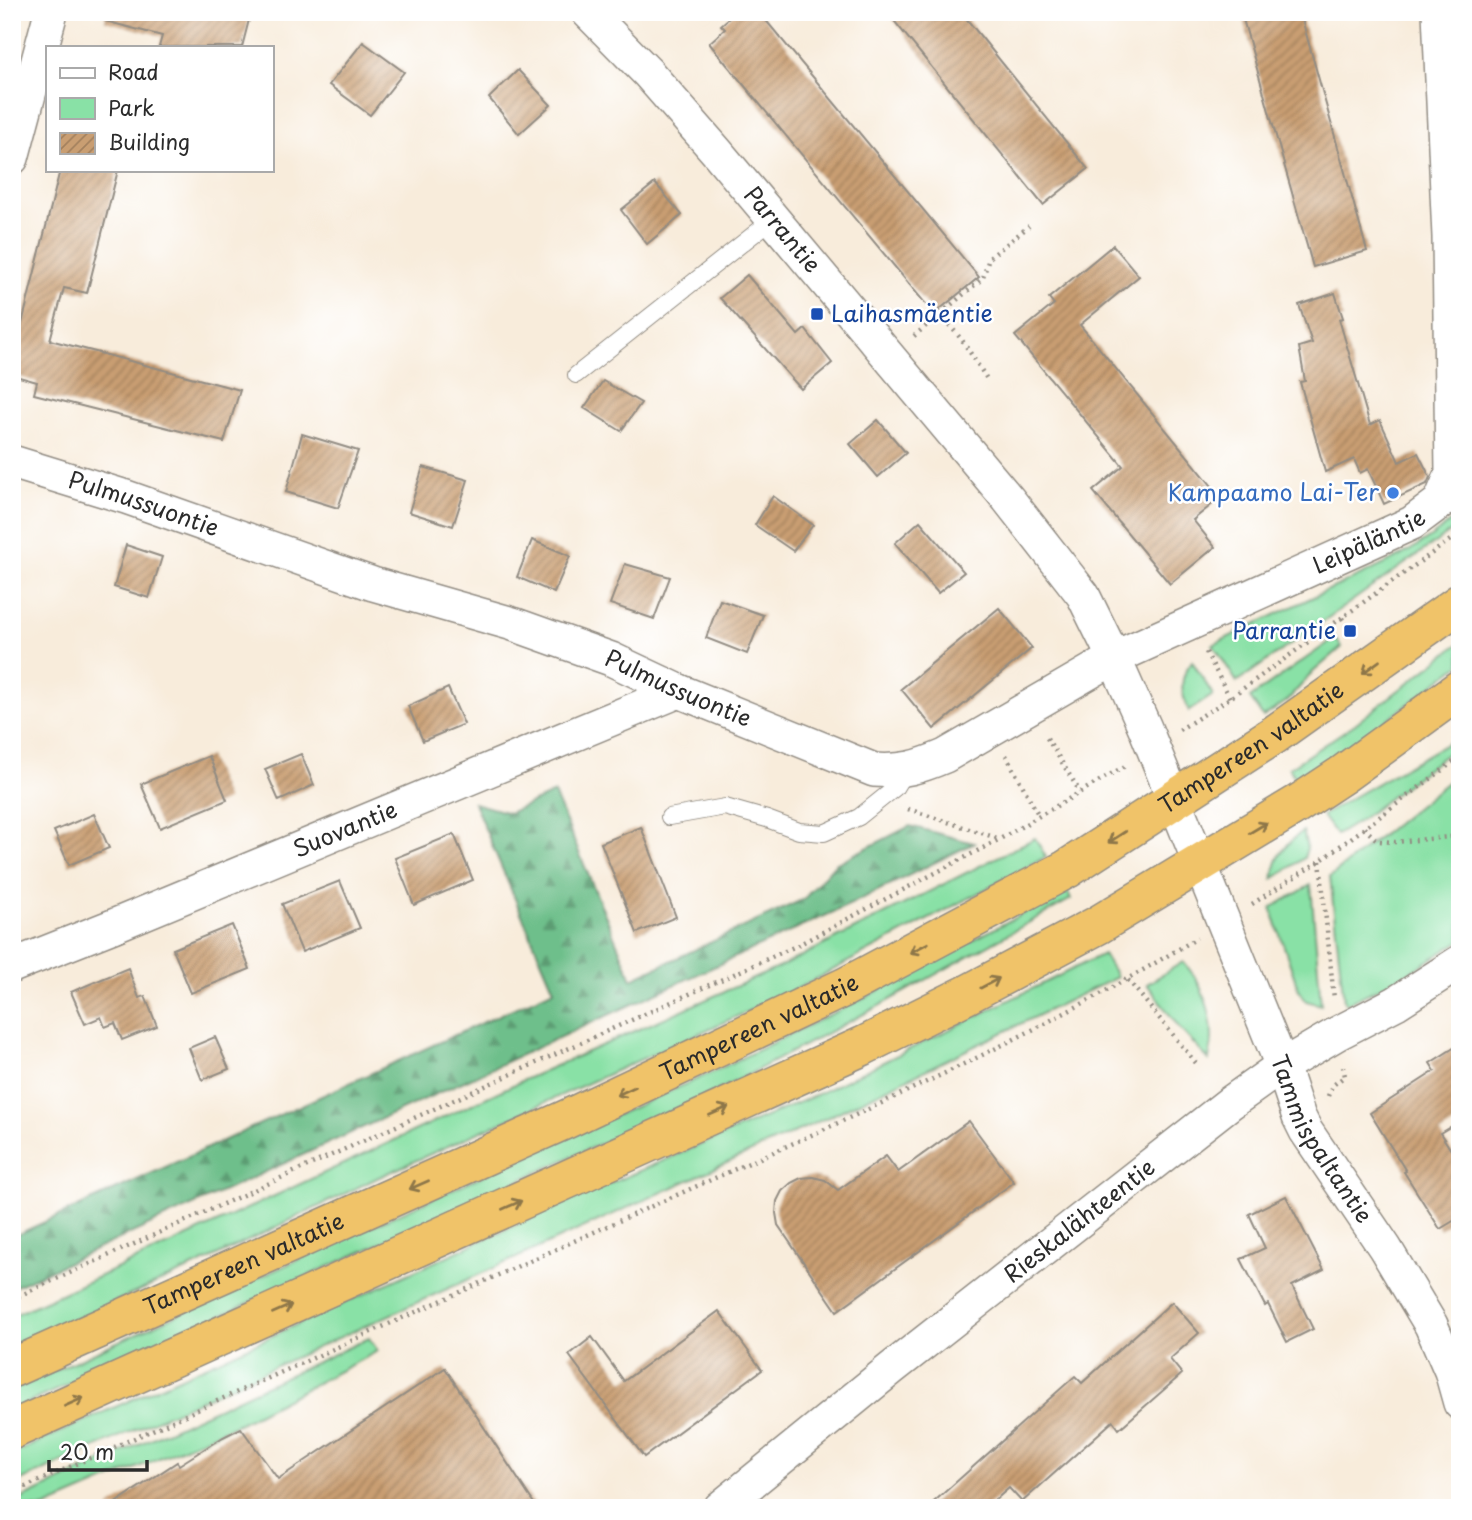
<svg xmlns="http://www.w3.org/2000/svg" width="1472" height="1520" viewBox="0 0 1472 1520" font-family="'Playpen Sans',sans-serif">
<style>
.green{fill:#89e1a6;stroke:#5a8668;stroke-width:2}
.forest{fill:url(#forest-firs);stroke:#4c755b;stroke-width:2}
.building{fill:url(#building-hatch)}
.lines{fill:none;stroke-linecap:round;stroke-linejoin:round}
.service-casing{stroke:#928c83;stroke-width:18}
.minor-casing{stroke:#928c83;stroke-width:36}
.trunk-casing{stroke:#928c83;stroke-width:41}
.path{stroke:#928c83;stroke-width:4.5;stroke-dasharray:2 5;stroke-linecap:butt}
.service{stroke:#fff;stroke-width:16}
.minor{stroke:#fff;stroke-width:33}
.trunk{stroke:#f0c369;stroke-width:38}
.oneway{stroke:#8e774a}
.transit-dot{fill:#1a4fb4;stroke:#fff;stroke-width:2.5}
.shop-dot{fill:#3f7fe0;stroke:#fff;stroke-width:2.5}
.labels{text-anchor:middle;stroke-width:5;stroke-linejoin:round;paint-order:stroke}
.street-label{font-size:23px;fill:#2b2b2b;stroke:#fff}
.transit-label{font-size:23px;fill:#164399;stroke:#fff;text-anchor:start}
.shop-label{font-size:23px;fill:#366cbe;stroke:#fff;text-anchor:end}
</style>
<defs>
<pattern id="forest-firs" width="22" height="20" patternUnits="userSpaceOnUse" patternTransform="scale(1.75)"><rect width="22" height="20" fill="#6ebf8b"/><path d="M5 1l3.5 6h-7zM16 11l3.5 6h-7z" fill="#5b9b72"/></pattern>
<pattern id="building-hatch" width="6" height="6" patternUnits="userSpaceOnUse" patternTransform="scale(1.75)"><rect width="6" height="6" fill="#c99e72"/><path d="M-1 1l2-2M0 6l6-6M5 7l2-2" fill="none" stroke="#a3815e"/></pattern>
</defs>
<rect width="100%" height="100%" fill="#fff"/>
<filter id="ink" filterUnits="userSpaceOnUse"><feTurbulence type="fractalNoise" baseFrequency=".0143" numOctaves="2"/><feDisplacementMap in="SourceGraphic" scale="14" xChannelSelector="R" yChannelSelector="G"/><feConvolveMatrix kernelMatrix="1 2 1 2 8 2 1 2 1" color-interpolation-filters="sRGB"/></filter>
<filter id="wash" filterUnits="userSpaceOnUse"><feTurbulence type="fractalNoise" baseFrequency=".00686" numOctaves="4" result="noise"/><feDisplacementMap in="SourceGraphic" scale="28" xChannelSelector="R" yChannelSelector="G"/><feGaussianBlur stdDeviation="1.57" result="paint"/><feColorMatrix in="noise" values="0 0 0 0 0 0 0 0 0 0 0 0 0 0 0 0 0 1.4 0 .05"/><feComposite in="paint" operator="in"/></filter>
<g filter="url(#wash)">
<rect width="100%" height="100%" fill="#f8ecdb"/>
<!-- green -->
<g class="green">
<path d="M 1460,513 L 1460,525 L 1237,682 L 1213,645 C 1250,626 1288,609 1326,591 C 1373,570 1422,550 1460,513 Z"/>
<path d="M 1335,638 L 1342,647 L 1312,673 L 1287,701 L 1263,717 L 1250,698 Z"/>
<path d="M 1460,643 L 1460,665 L 1407,705 L 1303,779 L 1297,781 L 1289,768 L 1355,724 Z"/>
<path d="M 1192,661 L 1213,695 L 1189,711 C 1180,692 1179,678 1192,661 Z"/>
<path d="M 1453,740 L 1457,746 L 1359,821 L 1336,835 L 1322,816 L 1348,800 Z"/>
<path d="M 1460,772 L 1460,941 L 1404,976 L 1346,1004 L 1344,1001 L 1330,877 Z"/>
<path d="M 1303,831 L 1307,848 L 1304,858 L 1273,879 C 1276,855 1284,846 1303,831 Z"/>
<path d="M 1035,838 L 1046,857 L 791,992 L 377,1178 L 196,1266 L 12,1347 L 12,1316 L 182,1239 L 528,1078 L 780,967 Z"/>
<path d="M 1311,885 L 1321,1005 L 1306,1001 L 1298,988 L 1271,908 Z"/>
<path d="M 1067,890 L 1071,899 L 877,1007 L 723,1088 L 12,1410 L 12,1390 L 574,1134 L 715,1071 L 870,995 Z"/>
<path d="M 1103,954 L 1117,977 L 822,1120 L 12,1485 L 12,1454 L 553,1208 L 814,1096 Z"/>
<path d="M 1183,962 C 1201,980 1212,1011 1212,1037 C 1212,1044 1210,1052 1209,1060 L 1181,1030 L 1147,984 Z"/>
<path d="M 369,1338 L 378,1351 L 240,1423 L 44,1508 L 12,1508 L 12,1503 Z"/>
</g>
<!-- forest -->
<path class="forest" d="M 554,793 L 632,979 L 804,899 L 835,864 L 910,826 L 974,843 L 853,903 L 12,1288 L 12,1237 L 554,990 L 474,803 L 509,813 Z"/>
<g id="blocks">
<!-- building -->
<g class="building">
<path d="M 106,12 L 251,12 L 242,47 L 159,47 L 162,36 L 105,21 Z"/>
<path d="M 736,12 L 759,12 L 979,277 L 934,314 L 709,43 L 725,29 L 721,25 Z"/>
<path d="M 887,12 L 961,12 L 1088,169 L 1043,205 Z"/>
<path d="M 1241,12 L 1300,12 L 1367,251 L 1313,267 Z"/>
<path d="M 363,42 L 404,72 L 370,115 L 329,85 Z"/>
<path d="M 518,70 L 551,105 L 519,134 L 489,98 Z"/>
<path d="M 60,170 L 118,170 L 87,293 L 64,288 L 50,340 L 240,390 L 224,442 L 34,394 L 37,382 L 12,375 L 12,364 Z"/>
<path d="M 655,183 L 682,215 L 647,244 L 621,210 Z"/>
<path d="M 1113,245 L 1139,276 L 1080,325 L 1221,497 L 1193,520 L 1215,547 L 1170,584 L 1093,491 L 1123,466 L 1015,336 L 1054,304 L 1049,298 Z"/>
<path d="M 747,275 L 798,335 L 805,329 L 832,363 L 801,389 L 720,298 Z"/>
<path d="M 1335,293 L 1343,318 L 1339,319 L 1370,425 L 1380,420 L 1399,462 L 1418,453 L 1430,477 L 1427,484 L 1384,504 L 1368,469 L 1360,473 L 1354,459 L 1325,472 L 1300,382 L 1305,381 L 1299,347 L 1312,343 L 1299,305 Z"/>
<path d="M 603,381 L 641,403 L 621,431 L 584,408 Z"/>
<path d="M 878,420 L 906,453 L 878,477 L 850,444 Z"/>
<path d="M 302,434 L 358,451 L 338,508 L 286,492 Z"/>
<path d="M 423,467 L 468,480 L 453,526 L 409,512 Z"/>
<path d="M 773,496 L 813,525 L 793,551 L 755,525 Z"/>
<path d="M 920,521 L 964,572 L 938,593 L 895,543 Z"/>
<path d="M 532,540 L 570,556 L 554,593 L 517,577 Z"/>
<path d="M 126,545 L 162,557 L 149,598 L 114,587 Z"/>
<path d="M 625,564 L 670,577 L 654,619 L 610,604 Z"/>
<path d="M 720,600 L 763,615 L 747,654 L 706,638 Z"/>
<path d="M 999,608 L 1032,648 L 934,729 L 901,689 Z"/>
<path d="M 448,688 L 464,724 L 423,741 L 408,706 Z"/>
<path d="M 301,754 L 314,785 L 279,801 L 265,769 Z"/>
<path d="M 209,756 L 227,800 L 160,828 L 141,784 Z"/>
<path d="M 94,814 L 109,848 L 69,865 L 54,831 Z"/>
<path d="M 641,827 L 676,917 L 637,933 L 601,843 Z"/>
<path d="M 454,834 L 473,880 L 414,905 L 395,858 Z"/>
<path d="M 340,881 L 360,928 L 302,952 L 282,904 Z"/>
<path d="M 232,925 L 250,969 L 191,993 L 173,949 Z"/>
<path d="M 128,968 L 139,998 L 145,996 L 157,1026 L 122,1040 L 115,1023 L 105,1027 L 101,1017 L 85,1024 L 71,992 Z"/>
<path d="M 215,1037 L 229,1069 L 202,1080 L 189,1048 Z"/>
<path d="M 1460,1044 L 1460,1121 L 1440,1133 L 1460,1164 L 1460,1217 L 1440,1229 L 1404,1172 L 1406,1171 L 1370,1113 L 1435,1071 L 1430,1063 Z"/>
<path d="M 969,1121 L 1014,1182 L 837,1311 L 778,1225 L 776,1213 L 777,1201 L 782,1191 L 791,1183 L 801,1178 L 813,1177 L 825,1180 L 838,1190 L 886,1156 L 898,1172 Z"/>
<path d="M 1286,1196 L 1324,1270 L 1292,1286 L 1313,1329 L 1287,1342 L 1268,1304 L 1265,1306 L 1241,1259 L 1265,1248 L 1249,1214 Z"/>
<path d="M 1172,1302 L 1199,1333 L 1170,1359 L 1182,1374 L 1119,1429 L 1113,1421 L 1022,1502 L 1009,1488 L 986,1508 L 927,1508 L 1075,1376 L 1082,1383 Z"/>
<path d="M 719,1311 L 762,1370 L 644,1457 L 569,1355 L 592,1337 L 624,1381 Z"/>
<path d="M 445,1368 L 537,1508 L 108,1508 L 177,1462 L 179,1465 L 223,1437 L 241,1428 L 278,1479 Z"/>
</g>
</g>
</g>
<g filter="url(#ink)">
<use href="#blocks" fill-opacity="0" stroke="#928c83" stroke-width="2"/>
<g class="lines">
<defs>
<g id="service">
<path d="M 576,375 L 773,219"/>
<path d="M 669,817 L 725,807 L 767,819 L 799,831 L 824,833 L 859,817 L 895,788 L 906,770"/>
</g>
<g id="minor">
<path id="s1" d="M 588,12 L 648,73 L 717,152 L 1008,499 L 1083,595 L 1114,658 L 1145,728 L 1282,1066 L 1299,1117 L 1306,1131 L 1385,1248 L 1431,1325 L 1451,1371 L 1460,1403"/>
<path d="M 12,158 L 51,12"/>
<path id="s2" d="M 12,462 L 126,497 L 373,584 L 513,624 L 611,659 L 679,691 L 874,770 C 903,772 919,767 945,756 L 1114,658 L 1412,523 L 1440,502 L 1452,474 L 1449,237 L 1439,12"/>
<path id="s3" d="M 12,966 L 113,926 L 679,691"/>
<path id="s4" d="M 720,1508 L 892,1368 L 1230,1103 L 1282,1066 L 1338,1033 L 1396,1003 L 1460,962"/>
</g>
<g id="trunk">
<path id="s5" d="M 12,1368 L 567,1119 L 845,987 L 1067,869 L 1274,735 L 1460,603"/>
<path d="M 12,1430 L 863,1046 L 966,995 L 1098,925 L 1298,804 L 1342,775 L 1460,689"/>
</g>
</defs>
<!-- service casing -->
<use href="#service" class="service-casing"/>
<!-- minor casing -->
<use href="#minor" class="minor-casing"/>
<!-- trunk casing -->
<use href="#trunk" class="trunk-casing"/>
<!-- path -->
<g class="path">
<path d="M 940,314 L 962,340 L 987,379"/>
<path d="M 914,336 L 983,278 L 989,258 L 1029,226"/>
<path d="M 1342,618 L 1350,631"/>
<path d="M 1206,652 L 1230,698"/>
<path d="M 1179,730 L 1230,698 L 1460,533"/>
<path d="M 1047,738 L 1080,792"/>
<path d="M 1006,755 L 1039,816"/>
<path d="M 908,809 L 1000,839"/>
<path d="M 1364,828 L 1378,841 L 1395,842 L 1460,836"/>
<path d="M 1320,861 L 1334,999"/>
<path d="M 1252,904 L 1320,861 L 1460,757"/>
<path d="M 1128,980 L 1196,1063"/>
<path d="M 1328,1096 L 1332,1086 L 1345,1076 L 1343,1067"/>
<path d="M 12,1299 L 796,946 L 1000,839 L 1125,766"/>
<path d="M 12,1493 C 228,1396 445,1299 661,1202 C 843,1121 1027,1042 1197,938"/>
</g>
<!-- service -->
<use href="#service" class="service"/>
<!-- minor -->
<use href="#minor" class="minor"/>
<!-- trunk -->
<use href="#trunk" class="trunk"/>
</g>
<!-- one-way arrows -->
<defs><path id="oneway-shaft" d="M-6 0H5M1.5-3L5.5 0L1.5 3" fill="none" stroke-width="1.6" stroke-linecap="round" stroke-linejoin="round" transform="scale(1.75)"/></defs>
<g class="oneway">
<use href="#oneway-shaft" transform="translate(1371 667) rotate(144)"/>
<use href="#oneway-shaft" transform="translate(1258 828) rotate(-31)"/>
<use href="#oneway-shaft" transform="translate(1117 837) rotate(147)"/>
<use href="#oneway-shaft" transform="translate(919 948) rotate(152)"/>
<use href="#oneway-shaft" transform="translate(990 983) rotate(-28)"/>
<use href="#oneway-shaft" transform="translate(626 1091) rotate(155)"/>
<use href="#oneway-shaft" transform="translate(719 1111) rotate(-24)"/>
<use href="#oneway-shaft" transform="translate(419 1185) rotate(156)"/>
<use href="#oneway-shaft" transform="translate(512 1205) rotate(-24)"/>
<use href="#oneway-shaft" transform="translate(282 1309) rotate(-24)"/>
<use href="#oneway-shaft" transform="translate(74 1402) rotate(-24)"/>
</g>
</g>
<!-- markers -->
<g class="transit-dot">
<rect x="810" y="307" width="14" height="14" rx="3.5"/>
<rect x="1343" y="624" width="14" height="14" rx="3.5"/>
</g>
<circle class="shop-dot" cx="1393" cy="493" r="7"/>
<g class="labels">
<!-- street labels -->
<g class="street-label">
<text dy="8" stroke="none"><textPath href="#s1" startOffset="292">Parrantie</textPath></text>
<text dy="8" stroke="none"><textPath href="#s2" startOffset="138">Pulmussuontie</textPath></text>
<text dy="8" stroke="none"><textPath href="#s2" startOffset="1465">Leipäläntie</textPath></text>
<text dy="8" stroke="none"><textPath href="#s2" startOffset="704">Pulmussuontie</textPath></text>
<text dy="8" stroke="none"><textPath href="#s5" startOffset="1388">Tampereen valtatie</textPath></text>
<text dy="8" stroke="none"><textPath href="#s3" startOffset="360">Suovantie</textPath></text>
<text dy="8" stroke="none"><textPath href="#s5" startOffset="821">Tampereen valtatie</textPath></text>
<text dy="8" stroke="none"><textPath href="#s1" startOffset="1360">Tammispaltantie</textPath></text>
<text dy="8" stroke="none"><textPath href="#s4" startOffset="460">Rieskalähteentie</textPath></text>
<text dy="8" stroke="none"><textPath href="#s5" startOffset="254">Tampereen valtatie</textPath></text>
</g>
<!-- transit labels -->
<g class="transit-label">
<text x="831" y="322">Laihasmäentie</text>
<text x="1336" y="639" text-anchor="end">Parrantie</text>
</g>
<!-- shop labels -->
<g class="shop-label">
<text x="1379" y="501">Kampaamo Lai-Ter</text>
</g>
</g>
<!-- margin -->
<rect width="1472" height="1520" fill="none" stroke="#fff" stroke-width="42"/>
<!-- legend -->
<rect x="46" y="46" width="228" height="126" fill="#ffffff" stroke="#aaaaaa" stroke-width="2"/>
<rect x="60" y="68" width="35" height="10" fill="#ffffff" stroke="#aaaaaa" stroke-width="2"/>
<text x="108" y="80" font-size="21" fill="#2b2b2b">Road</text>
<rect x="60" y="98" width="35" height="21" fill="#89e1a6" stroke="#aaaaaa" stroke-width="2"/>
<text x="108" y="116" font-size="21" fill="#2b2b2b">Park</text>
<rect x="60" y="133" width="35" height="21" fill="url(#building-hatch)" stroke="#aaaaaa" stroke-width="2"/>
<text x="108" y="150" font-size="21" fill="#2b2b2b">Building</text>
<!-- scale -->
<path d="M49 1460v10h98v-10" fill="none" stroke="#2b2b2b" stroke-width="3.5"/>
<text x="60" y="1460" font-size="21" fill="#2b2b2b" stroke="#ffffff" stroke-width="5" paint-order="stroke">20 m</text>
</svg>
